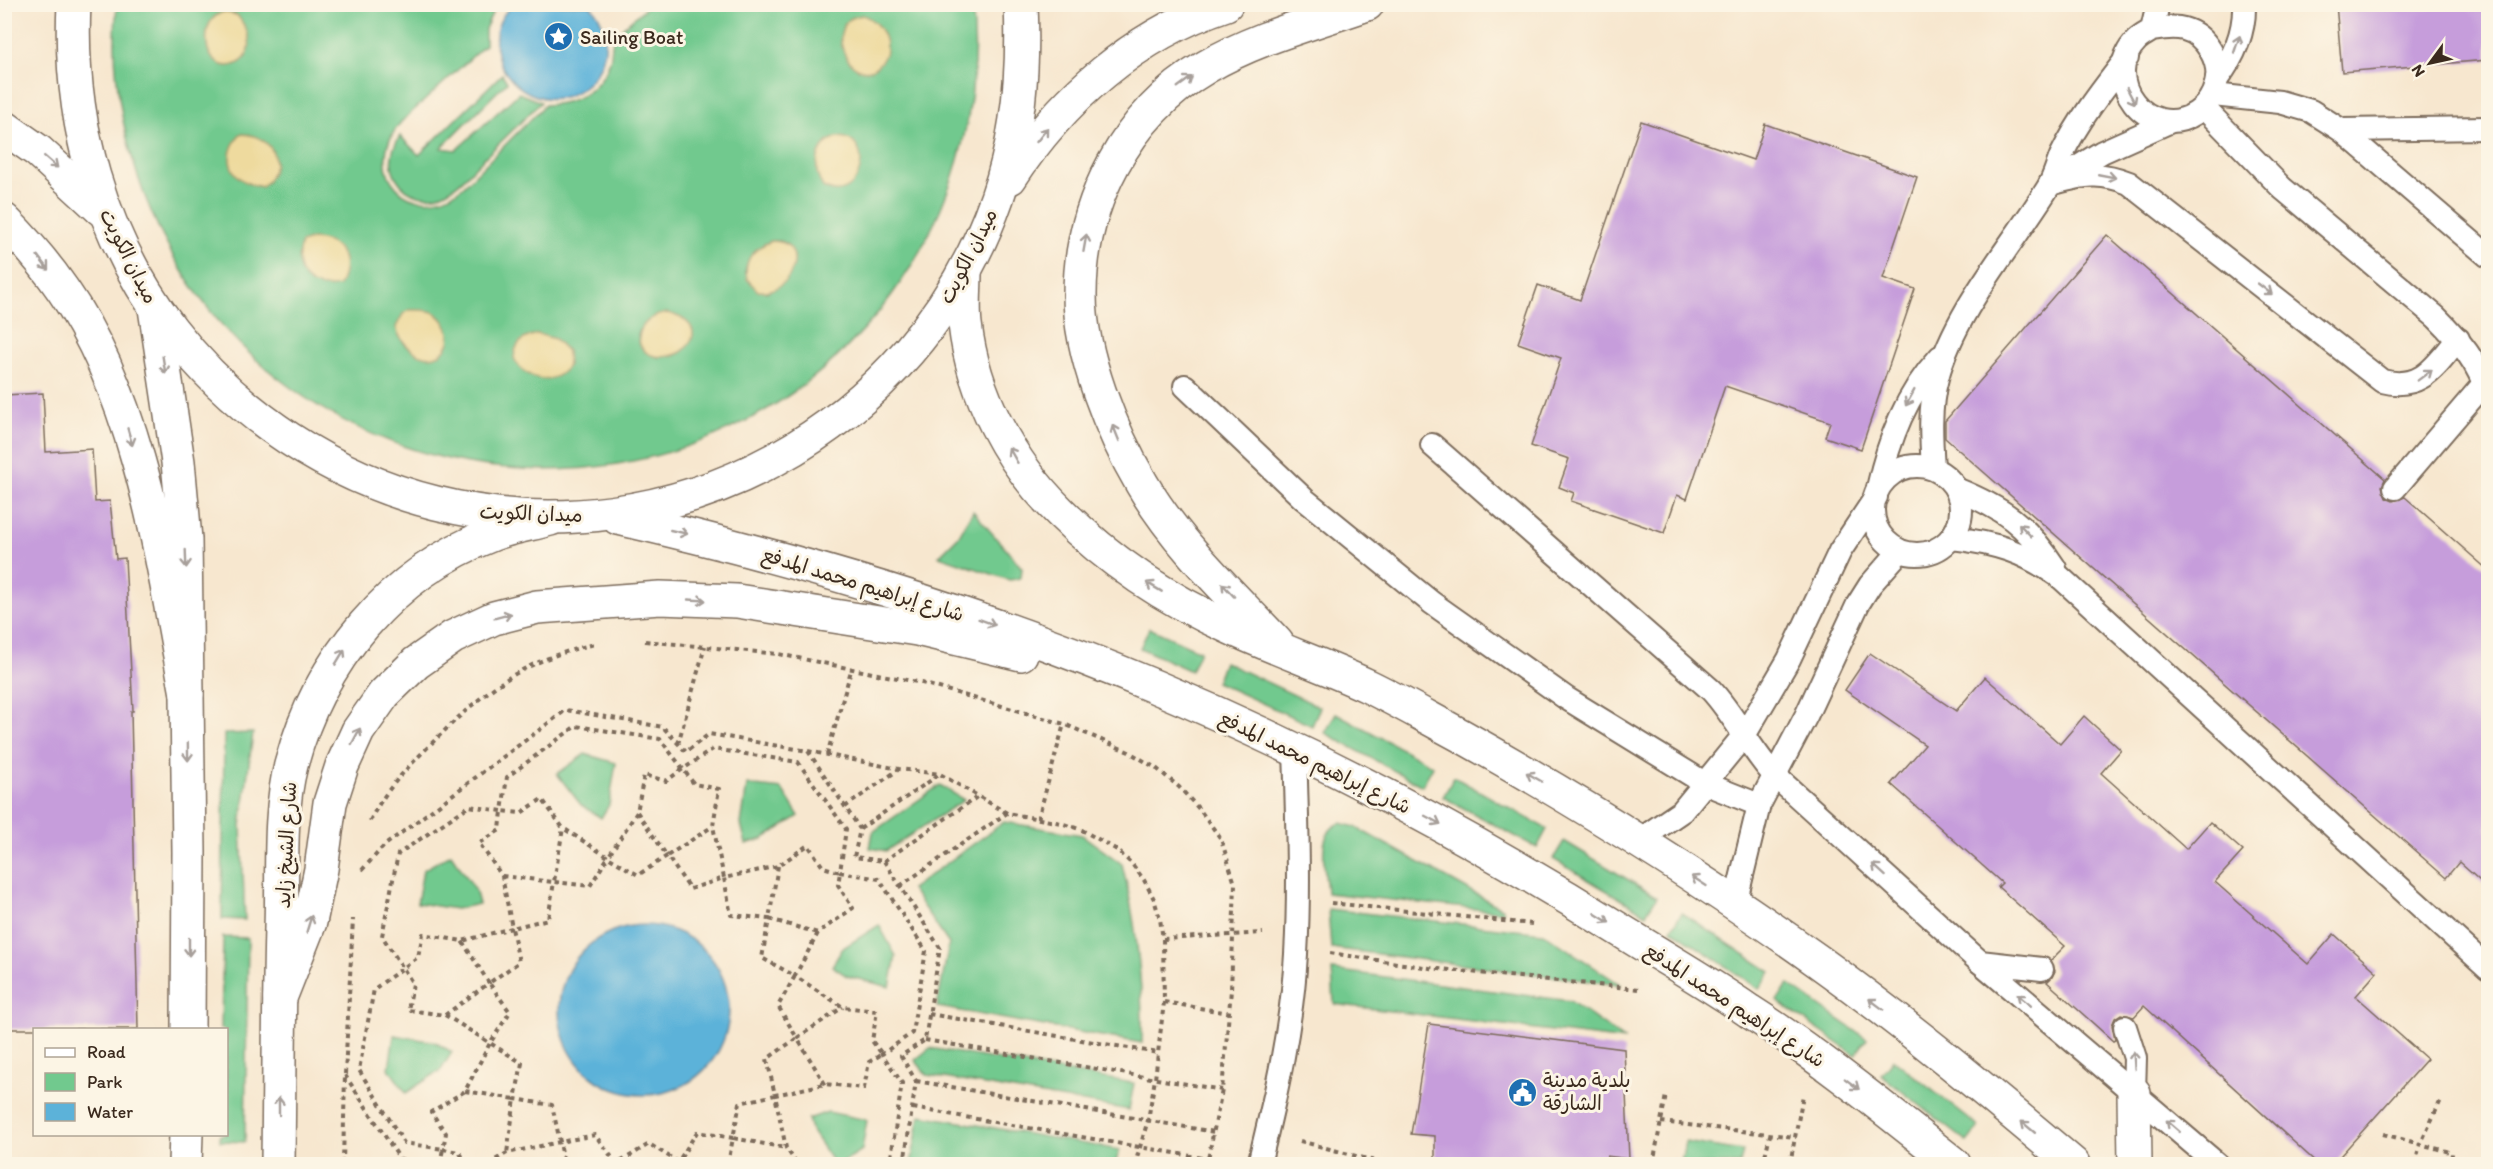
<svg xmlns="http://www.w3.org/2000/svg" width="2493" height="1169" viewBox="0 0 2493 1169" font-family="Itim,'Playpen Sans Arabic',sans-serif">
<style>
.green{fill:#71c98e;stroke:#567a56;stroke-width:1.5;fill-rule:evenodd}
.sand{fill:#eeda9e;stroke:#94825e;stroke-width:1.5}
.water{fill:#5cb2d9;stroke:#4c6e7c;stroke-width:1.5}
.building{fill:#c69ddb}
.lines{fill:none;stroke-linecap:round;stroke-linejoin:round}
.lane-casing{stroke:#7d6c5c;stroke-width:26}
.secondary-casing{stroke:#7d6c5c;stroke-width:36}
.primary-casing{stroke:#7d6c5c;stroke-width:36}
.path{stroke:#7d6c5c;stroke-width:4;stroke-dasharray:4.5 4.5;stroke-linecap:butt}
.lane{stroke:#fff;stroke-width:22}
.secondary{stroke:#fff;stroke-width:33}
.primary{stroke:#fff;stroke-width:33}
.oneway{stroke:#a79f9a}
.labels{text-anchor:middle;stroke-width:6;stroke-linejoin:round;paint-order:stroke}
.poi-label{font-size:20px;fill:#3b2a1e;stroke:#fcf5e5;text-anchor:start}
.street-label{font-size:20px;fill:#3b2a1e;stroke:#fcf5e5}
</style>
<rect width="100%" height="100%" fill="#fcf5e5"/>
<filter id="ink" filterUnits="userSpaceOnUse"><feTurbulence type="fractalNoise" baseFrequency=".0167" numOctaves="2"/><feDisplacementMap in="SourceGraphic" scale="12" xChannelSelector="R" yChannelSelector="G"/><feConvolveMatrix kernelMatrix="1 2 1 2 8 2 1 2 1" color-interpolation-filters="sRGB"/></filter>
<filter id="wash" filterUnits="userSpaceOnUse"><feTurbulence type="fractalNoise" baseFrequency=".008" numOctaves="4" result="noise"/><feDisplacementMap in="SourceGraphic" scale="24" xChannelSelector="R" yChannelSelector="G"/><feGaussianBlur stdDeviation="1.35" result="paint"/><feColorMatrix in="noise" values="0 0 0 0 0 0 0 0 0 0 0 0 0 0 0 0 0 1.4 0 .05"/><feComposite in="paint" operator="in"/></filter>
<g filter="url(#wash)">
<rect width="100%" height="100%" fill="#f7e7cf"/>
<!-- green -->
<g class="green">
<path d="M 117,5 L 496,5 L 485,29 L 485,45 L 401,122 C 359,171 411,227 463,187 L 545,105 C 575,104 600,91 610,61 C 612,54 611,43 614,38 C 620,28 640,13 649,5 L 972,5 C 983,95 957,194 908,271 C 718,568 270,524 144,194 C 122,134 110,68 117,5 ZM 772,241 L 780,241 L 787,244 L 781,285 L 766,292 L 745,272 C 748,256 757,246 772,241 ZM 641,328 L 675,355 L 657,357 L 639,343 L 638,335 ZM 398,335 L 449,340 C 440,367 409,355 398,335 Z"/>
<path d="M 502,74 L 507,82 L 441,148 L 456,150 L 519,93 L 541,102 C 521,122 501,142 481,161 C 470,172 460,185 446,192 C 430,201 407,196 397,179 C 388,165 391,150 400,136 L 419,155 Z"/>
<path d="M 973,511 L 1022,568 L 1021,577 L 1017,579 L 1009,580 L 939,556 L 958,537 Z"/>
<path d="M 1149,628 L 1200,651 L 1191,671 L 1140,648 Z"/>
<path d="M 1224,662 L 1320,707 L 1312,726 L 1216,682 Z"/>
<path d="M 1336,713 L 1433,766 L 1422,786 L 1325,733 Z"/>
<path d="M 253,733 L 241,826 L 245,920 L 222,919 L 224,734 Z"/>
<path d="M 585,754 L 616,763 L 609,805 L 601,818 L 581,805 L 557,774 Z"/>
<path d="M 1454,777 L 1547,829 L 1537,848 L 1443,797 Z"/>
<path d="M 747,785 L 782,789 L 799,816 L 763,839 L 746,844 L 741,824 Z"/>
<path d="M 940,785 L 964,800 L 886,851 L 870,848 L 873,832 Z"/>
<path d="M 1004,822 L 1082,835 L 1122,864 C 1137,924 1143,982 1142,1043 L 937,1007 L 949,944 L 911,889 Z"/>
<path d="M 1341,823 L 1355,827 L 1503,909 L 1503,912 L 1327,893 C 1326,871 1314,832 1341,823 Z"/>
<path d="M 1564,841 L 1657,897 L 1646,914 L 1553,859 Z"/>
<path d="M 451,854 L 475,889 L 479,904 L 456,909 L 417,903 L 423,870 Z"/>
<path d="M 1328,909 L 1543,933 L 1621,985 L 1331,948 Z"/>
<path d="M 1682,913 L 1771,972 L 1759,989 L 1671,929 Z"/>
<path d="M 879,925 L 896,956 L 890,987 L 847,976 L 832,966 L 843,948 Z"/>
<path d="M 223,937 L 248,938 L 245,1142 L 220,1141 L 220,1135 L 226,1134 L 226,1030 L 221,1029 Z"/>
<path d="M 1332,970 L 1570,1001 L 1625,1040 L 1334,1004 Z"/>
<path d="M 1788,984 L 1867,1039 L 1855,1055 L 1777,1001 Z"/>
<path d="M 394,1035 L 435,1042 L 452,1052 L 441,1070 L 406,1093 L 389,1069 Z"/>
<path d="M 930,1048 L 1134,1083 L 1129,1110 L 927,1075 L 915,1060 Z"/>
<path d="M 1893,1059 L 1979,1127 L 1967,1142 L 1881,1075 Z"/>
<path d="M 828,1112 L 867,1120 L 862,1150 L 840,1164 L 834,1164 L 811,1130 L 808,1119 Z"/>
<path d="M 920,1115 L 1120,1150 L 1115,1164 L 911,1164 Z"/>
<path d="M 1685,1142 L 1743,1151 L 1740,1164 L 1681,1164 Z"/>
</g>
<!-- sand -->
<g class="sand">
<path d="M 223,12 L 237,15 C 279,68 201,88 207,33 C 208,22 213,16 223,12 Z"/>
<path d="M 863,15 C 882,22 895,49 878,65 C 851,91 818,19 863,15 Z"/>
<path d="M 240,134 C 273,134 287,164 262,187 C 231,182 220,159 240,134 Z"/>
<path d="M 837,137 C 878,136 861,209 823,187 C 811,169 817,144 837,137 Z"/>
<path d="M 312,239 C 341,240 352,260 339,286 C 308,292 292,273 301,243 Z"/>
<path d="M 772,241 C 810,240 795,295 758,291 L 747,279 C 743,260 754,247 772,241 Z"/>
<path d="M 409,310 C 417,310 426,309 433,312 C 445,318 455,336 446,348 C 430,370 400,346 396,327 L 403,314 Z"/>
<path d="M 668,313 C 686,318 703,329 686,348 C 682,353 676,355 670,356 C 629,363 629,317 668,313 Z"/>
<path d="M 538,334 L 555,339 L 567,351 L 568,366 C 553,388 524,380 514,358 C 515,342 524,337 538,334 Z"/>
</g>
<!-- water -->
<g class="water">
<path d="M 590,5 C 603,18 608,37 604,55 C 602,66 596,75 588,83 C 537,132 462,53 512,5 Z"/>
<circle cx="644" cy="1010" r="85"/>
</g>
<g id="blocks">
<!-- building -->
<g class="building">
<path d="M 2336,4 L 2488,4 L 2488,60 L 2342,72 Z"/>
<path d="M 1641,121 L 1753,160 L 1765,124 L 1917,177 L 1883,278 L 1915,289 L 1861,449 L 1825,437 L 1830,422 L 1725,386 L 1687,499 L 1677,495 L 1664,533 L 1571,501 L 1574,493 L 1559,487 L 1569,459 L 1531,446 L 1561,358 L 1518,343 L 1538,285 L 1580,300 Z"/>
<path d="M 2107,235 L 2385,479 L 2382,486 L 2386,498 L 2393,501 L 2405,497 L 2488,570 L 2488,888 L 2459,862 L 2446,878 L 1945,438 L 1945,421 Z"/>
<path d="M 43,393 L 46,452 L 92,449 L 95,502 L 110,501 L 116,559 L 125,558 L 133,711 L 131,711 L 138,1029 L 4,1029 L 4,395 Z"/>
<path d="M 1870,653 L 1956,711 L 1985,677 L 2060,744 L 2084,716 L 2121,750 L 2101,773 L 2186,849 L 2210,822 L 2243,851 L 2215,882 L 2308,964 L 2334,934 L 2377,972 L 2356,996 L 2427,1059 L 2333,1164 L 2318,1164 L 2144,1006 L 2134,1017 L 2121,1014 L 2115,1018 L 2112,1025 L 2115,1040 L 2113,1041 L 2047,982 L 2052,977 L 2055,971 L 2051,960 L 2065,946 L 1998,887 L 2002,883 L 1891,784 L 1925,745 L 1845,690 Z"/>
<path d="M 1429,1024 L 1624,1049 L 1629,1159 L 1607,1156 L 1604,1164 L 1435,1164 L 1435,1136 L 1411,1134 Z"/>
</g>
</g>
</g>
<g filter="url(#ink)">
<use href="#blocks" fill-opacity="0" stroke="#7d6c5c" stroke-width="1.5"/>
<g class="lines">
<defs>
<g id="lane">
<path d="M 2152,30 C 2163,28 2174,26 2184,29 C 2206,35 2222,62 2216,84 C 2213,97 2207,106 2196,113 C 2148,144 2098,78 2137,40 C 2141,36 2147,33 2152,30 L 2158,4"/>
<path d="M 2217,79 C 2234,57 2245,33 2244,4"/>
<path d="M 2213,95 L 2280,102 L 2311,111 L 2341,130 L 2488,256"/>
<path d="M 2204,108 L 2282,188 L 2436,317 C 2459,340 2479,363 2488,395"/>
<path d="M 2341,130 L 2488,128"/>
<path d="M 2067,174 L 2102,152 L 2169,122"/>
<path d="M 2050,184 C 2081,176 2098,170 2129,183 L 2382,381 C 2422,391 2435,366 2458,339"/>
<path d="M 1185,386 L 1304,499 L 1432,603 L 1566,698 L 1706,784 L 1759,805"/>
<path d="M 1432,445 L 1711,690 C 1735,716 1750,749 1774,775 L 1980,962 L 2217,1164"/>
<circle cx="1917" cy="510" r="44"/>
<path d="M 1933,468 C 1931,439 1929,407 1937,378 C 1955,310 2012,246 2049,186 C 2054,177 2057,166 2061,156 C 2078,121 2103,89 2127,58"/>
<path d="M 1878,488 C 1889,439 1906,394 1940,357"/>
<path d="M 2395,488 L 2488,379"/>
<path d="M 1956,489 C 2003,508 2027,525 2055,568"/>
<path d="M 1952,538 C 1996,543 2024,552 2060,577 L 2488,968"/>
<path d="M 1638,841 L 1682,811 L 1745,734 L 1789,659 L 1840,551 L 1876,497"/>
<path d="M 1735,904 L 1759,805 L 1806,716 L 1858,604 L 1870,585 L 1900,551"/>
<path d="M 1980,962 L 2042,969"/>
<path d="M 2125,1027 L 2135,1058 L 2134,1093"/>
<path d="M 1259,1164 C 1276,1095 1292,1025 1296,954 C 1300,886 1297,817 1295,749"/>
</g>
<g id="secondary">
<path d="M 155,308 L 178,462 L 185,539 L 189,852 L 188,1030"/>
<path d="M 185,1164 L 186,1134"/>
<path d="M 278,1164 C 279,1086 279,1007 281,928 C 283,876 278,814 291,765 C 319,660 391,573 493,534 C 511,527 532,524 550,519"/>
</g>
<g id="primary">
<path d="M 74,4 C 68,122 100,235 171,329 C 237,415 331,477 436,503 C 673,562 916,429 997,198 C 1019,135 1024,71 1021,4"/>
<path d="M 4,127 L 38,151 L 101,209"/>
<path d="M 1010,178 C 1061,99 1136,34 1226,4"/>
<path d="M 4,220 C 26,242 46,265 63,290 C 141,402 162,562 187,694"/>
<path d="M 965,272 C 965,289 963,307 965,324 C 973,394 1010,463 1060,512 C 1109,561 1168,600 1231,628 C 1276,649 1323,665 1368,686 C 1399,701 1430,719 1460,735 C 1583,804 1703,879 1818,961 C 1906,1024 1990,1094 2073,1164"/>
<path d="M 618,518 C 801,560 982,614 1156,687 C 1320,756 1477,840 1628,935 C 1668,960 1710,984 1749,1011 C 1821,1057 1887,1111 1954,1164"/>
<path d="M 1277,643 C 1230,593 1177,544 1142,484 C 1112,433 1080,355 1080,295 C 1080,204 1126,114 1206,67 C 1255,38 1313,23 1367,4"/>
<path d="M 280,998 L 310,922 L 321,869 L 330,803 L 342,766 L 358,731 L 384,694 L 416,663 L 453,637 L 494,618 L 537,607 L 660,598 L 737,601 L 917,629 L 1021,654"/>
<path d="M 2134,1093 L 2135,1164"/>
</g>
</defs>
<!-- lane casing -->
<use href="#lane" class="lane-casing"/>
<!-- secondary casing -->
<use href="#secondary" class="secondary-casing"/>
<!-- primary casing -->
<use href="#primary" class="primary-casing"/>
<!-- path -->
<g class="path">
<path d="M 645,641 L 778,654 L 922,683 L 1064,724 L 1129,752 L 1156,768 L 1179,787 L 1200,810 L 1221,839 L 1235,884 L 1231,990 L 1222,1090 L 1207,1164"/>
<path d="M 678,744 L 705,646"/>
<path d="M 808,751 L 899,769 L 940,774 L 1007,813 L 1061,823 L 1082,830 L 1117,850 L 1132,864 L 1144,880 L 1154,899 L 1160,919 L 1163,939 L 1164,1002 L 1155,1079 L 1148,1120 L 1135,1164"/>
<path d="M 827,755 L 852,667"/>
<path d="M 845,807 L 898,770"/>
<path d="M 637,812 L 667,856 L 713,826"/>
<path d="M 1038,819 L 1064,724"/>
<path d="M 370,821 C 383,793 404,771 426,749 C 482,693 516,662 595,644"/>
<path d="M 860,829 L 940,774"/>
<path d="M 884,861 L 977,797"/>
<path d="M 778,866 L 769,919 L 818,933"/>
<path d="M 362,870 L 385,845 L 566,710 L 663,727 L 686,752 L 709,734 L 808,751 L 860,829 L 854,857 L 884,861 L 940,948 L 925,1040 L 901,1056 L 916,1081 L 904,1164"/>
<path d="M 502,876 L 554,882 L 563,828"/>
<path d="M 900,886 L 1007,813"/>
<path d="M 1331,903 L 1532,924"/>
<path d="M 1163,939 L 1263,933"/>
<path d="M 1330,953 L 1430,968 L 1638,989"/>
<path d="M 1164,1002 L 1229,1013"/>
<path d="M 929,1014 L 1158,1053"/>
<path d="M 445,1015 L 489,983 L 462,941"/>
<path d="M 925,1040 L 1222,1090"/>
<path d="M 345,1075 L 400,1159 L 425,1162 L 425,1164"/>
<path d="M 916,1081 L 1215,1132"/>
<path d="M 825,1084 L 797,1038 L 843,1007"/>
<path d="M 465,1091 L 515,1099 L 507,1153"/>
<path d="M 913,1108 L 1209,1159"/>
<path d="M 1661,1122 L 1796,1137"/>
<path d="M 2383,1134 L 2446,1151 L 2452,1153 L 2451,1164"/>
<path d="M 1300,1141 L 1386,1164"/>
<path d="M 343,1164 L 345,1074 L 353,919"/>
<path d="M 391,1164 L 400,1159"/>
<path d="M 440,1164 L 443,1149 L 404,1143 L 359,1070 L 374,989 L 403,968 L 382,936 L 398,854 L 469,806 L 502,811 L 507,777 L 576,726 L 660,739 L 683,769 L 713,749 L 798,762 L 846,829 L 840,872 L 879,879 L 926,951 L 912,1033 L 882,1054 L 902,1083 L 890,1164"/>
<path d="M 468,1164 L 459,1152 L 443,1149 L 446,1133 L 431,1112 L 465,1091 L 490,1043 L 445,1015 L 408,1010 L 413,984 L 403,968 L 418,957 L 423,934 L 462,941 L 512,928 L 502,876 L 479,843 L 500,830 L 502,811 L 521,813 L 542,799 L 563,828 L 608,857 L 637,812 L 644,775 L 666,781 L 683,769 L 694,784 L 719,789 L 713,826 L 724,878 L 778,866 L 808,845 L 823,867 L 840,872 L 838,885 L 853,908 L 818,933 L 795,976 L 843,1007 L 877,1011 L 872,1041 L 882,1054 L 869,1062 L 864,1088 L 825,1084 L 775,1095 L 786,1148 L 797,1164"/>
<path d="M 488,1164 L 507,1153 L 560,1142 L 564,1164"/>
<path d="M 617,1164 L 595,1135 L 560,1142 L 552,1105 L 515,1099 L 522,1063 L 490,1043 L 510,1012 L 489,983 L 519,962 L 512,928 L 548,919 L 554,882 L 590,886 L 608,857 L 638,875 L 667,856 L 690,889 L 724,878 L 731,915 L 769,919 L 762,958 L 795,976 L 778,1006 L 797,1038 L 767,1059 L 775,1095 L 740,1103 L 733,1138 L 697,1132 L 678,1162 L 649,1144 L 617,1164"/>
<path d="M 728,1164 L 733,1138 L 786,1148"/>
<path d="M 1653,1164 L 1666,1095"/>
<path d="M 1763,1164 L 1770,1135"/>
<path d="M 1790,1164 L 1803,1095"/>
<path d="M 2415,1164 L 2420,1145 L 2441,1100"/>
</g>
<!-- lane -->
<use href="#lane" class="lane"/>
<!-- secondary -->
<use href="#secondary" class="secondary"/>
<!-- primary -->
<use href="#primary" class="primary"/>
</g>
<!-- one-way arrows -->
<defs><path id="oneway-shaft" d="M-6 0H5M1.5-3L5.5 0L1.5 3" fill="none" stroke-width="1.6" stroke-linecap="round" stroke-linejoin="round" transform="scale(1.5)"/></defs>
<g class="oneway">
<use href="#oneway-shaft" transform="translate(2237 44) rotate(-71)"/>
<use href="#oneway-shaft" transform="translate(1185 82) rotate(-36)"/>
<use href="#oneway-shaft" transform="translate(2131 96) rotate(62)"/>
<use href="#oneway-shaft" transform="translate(1042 135) rotate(-52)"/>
<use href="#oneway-shaft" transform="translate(51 162) rotate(41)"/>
<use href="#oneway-shaft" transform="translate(2107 176) rotate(11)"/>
<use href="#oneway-shaft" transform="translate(1085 243) rotate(-80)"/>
<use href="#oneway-shaft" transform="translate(43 263) rotate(53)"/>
<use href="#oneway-shaft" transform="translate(2265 289) rotate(38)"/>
<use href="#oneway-shaft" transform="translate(164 365) rotate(81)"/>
<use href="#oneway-shaft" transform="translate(2425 375) rotate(-37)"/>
<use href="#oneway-shaft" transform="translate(1910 398) rotate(119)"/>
<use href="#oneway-shaft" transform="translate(1116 433) rotate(-112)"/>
<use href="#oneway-shaft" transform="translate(130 437) rotate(74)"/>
<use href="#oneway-shaft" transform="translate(1013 455) rotate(-120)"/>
<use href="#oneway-shaft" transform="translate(2025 530) rotate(-134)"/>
<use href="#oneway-shaft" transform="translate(679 532) rotate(13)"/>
<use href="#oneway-shaft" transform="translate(186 559) rotate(88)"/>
<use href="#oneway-shaft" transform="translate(1154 587) rotate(-149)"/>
<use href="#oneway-shaft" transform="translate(1228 590) rotate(-133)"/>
<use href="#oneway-shaft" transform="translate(697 600) rotate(3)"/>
<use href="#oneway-shaft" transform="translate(503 616) rotate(-15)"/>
<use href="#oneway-shaft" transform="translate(987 622) rotate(20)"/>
<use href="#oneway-shaft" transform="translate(340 657) rotate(-59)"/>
<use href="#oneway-shaft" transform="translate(356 736) rotate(-62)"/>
<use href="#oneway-shaft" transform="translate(188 752) rotate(89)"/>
<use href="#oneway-shaft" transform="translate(1534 777) rotate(-150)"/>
<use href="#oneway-shaft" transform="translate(1433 820) rotate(28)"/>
<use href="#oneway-shaft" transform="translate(1879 870) rotate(-138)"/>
<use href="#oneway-shaft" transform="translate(1699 881) rotate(-147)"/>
<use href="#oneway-shaft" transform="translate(1602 918) rotate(32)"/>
<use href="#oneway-shaft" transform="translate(309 924) rotate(-73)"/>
<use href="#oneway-shaft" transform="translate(189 947) rotate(90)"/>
<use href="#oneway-shaft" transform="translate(2024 1000) rotate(-140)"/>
<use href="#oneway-shaft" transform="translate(1876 1004) rotate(-143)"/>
<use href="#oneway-shaft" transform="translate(2134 1060) rotate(-94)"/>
<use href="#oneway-shaft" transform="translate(1852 1084) rotate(37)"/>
<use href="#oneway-shaft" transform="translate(279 1106) rotate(-90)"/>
<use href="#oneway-shaft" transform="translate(2173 1126) rotate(-139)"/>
<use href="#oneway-shaft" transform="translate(2028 1127) rotate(-140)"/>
</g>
</g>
<!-- icons -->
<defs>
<symbol id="sight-disc" viewBox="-11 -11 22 22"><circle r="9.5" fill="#1f6fb2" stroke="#fcf5e5"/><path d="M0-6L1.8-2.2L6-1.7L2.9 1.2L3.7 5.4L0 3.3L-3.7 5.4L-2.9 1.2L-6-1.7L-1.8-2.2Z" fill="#fff"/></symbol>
<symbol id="civic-disc" viewBox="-11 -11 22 22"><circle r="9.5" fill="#1f6fb2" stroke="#fcf5e5"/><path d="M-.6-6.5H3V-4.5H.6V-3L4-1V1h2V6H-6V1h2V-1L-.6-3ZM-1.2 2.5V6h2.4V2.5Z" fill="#fff"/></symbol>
</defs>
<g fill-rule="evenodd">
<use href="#sight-disc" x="542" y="20" width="33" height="33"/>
<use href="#civic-disc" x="1506" y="1076" width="33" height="33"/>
</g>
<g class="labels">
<!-- poi labels -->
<g class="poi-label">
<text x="580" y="44">Sailing Boat</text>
<text x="1543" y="1087">بلدية مدينة<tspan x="1543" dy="23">الشارقة</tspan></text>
</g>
<!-- street labels -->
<g class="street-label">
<text transform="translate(129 256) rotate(63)" y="7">ميدان الكويت</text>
<text transform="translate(968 256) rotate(-63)" y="7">ميدان الكويت</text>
<text transform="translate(531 513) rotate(2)" y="7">ميدان الكويت</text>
<text transform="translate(863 584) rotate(17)" y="7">شارع إبراهيم محمد المدفع</text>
<text transform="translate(1315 762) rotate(26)" y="7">شارع إبراهيم محمد المدفع</text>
<text transform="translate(286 845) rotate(-87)" y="7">شارع الشيخ زايد</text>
<text transform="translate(1735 1005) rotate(33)" y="7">شارع إبراهيم محمد المدفع</text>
</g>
</g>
<!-- margin -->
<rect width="2493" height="1169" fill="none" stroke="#fcf5e5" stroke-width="24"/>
<!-- legend -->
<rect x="33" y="1028" width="195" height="108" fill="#fcf5e5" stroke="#afa495" stroke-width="1.5"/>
<rect x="45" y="1048" width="30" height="9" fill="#ffffff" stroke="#afa495" stroke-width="1.5"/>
<text x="87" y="1058" font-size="18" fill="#3b2a1e">Road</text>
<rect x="45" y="1073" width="30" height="18" fill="#71c98e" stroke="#afa495" stroke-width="1.5"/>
<text x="87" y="1088" font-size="18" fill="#3b2a1e">Park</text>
<rect x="45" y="1103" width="30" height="18" fill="#5cb2d9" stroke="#afa495" stroke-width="1.5"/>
<text x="87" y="1118" font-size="18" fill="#3b2a1e">Water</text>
<!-- north arrow -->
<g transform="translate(2430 63) rotate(237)" stroke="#fcf5e5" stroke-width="4.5" paint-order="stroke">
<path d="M0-4.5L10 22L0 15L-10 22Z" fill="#3b2a1e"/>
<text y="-9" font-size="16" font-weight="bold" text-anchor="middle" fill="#3b2a1e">N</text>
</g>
</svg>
